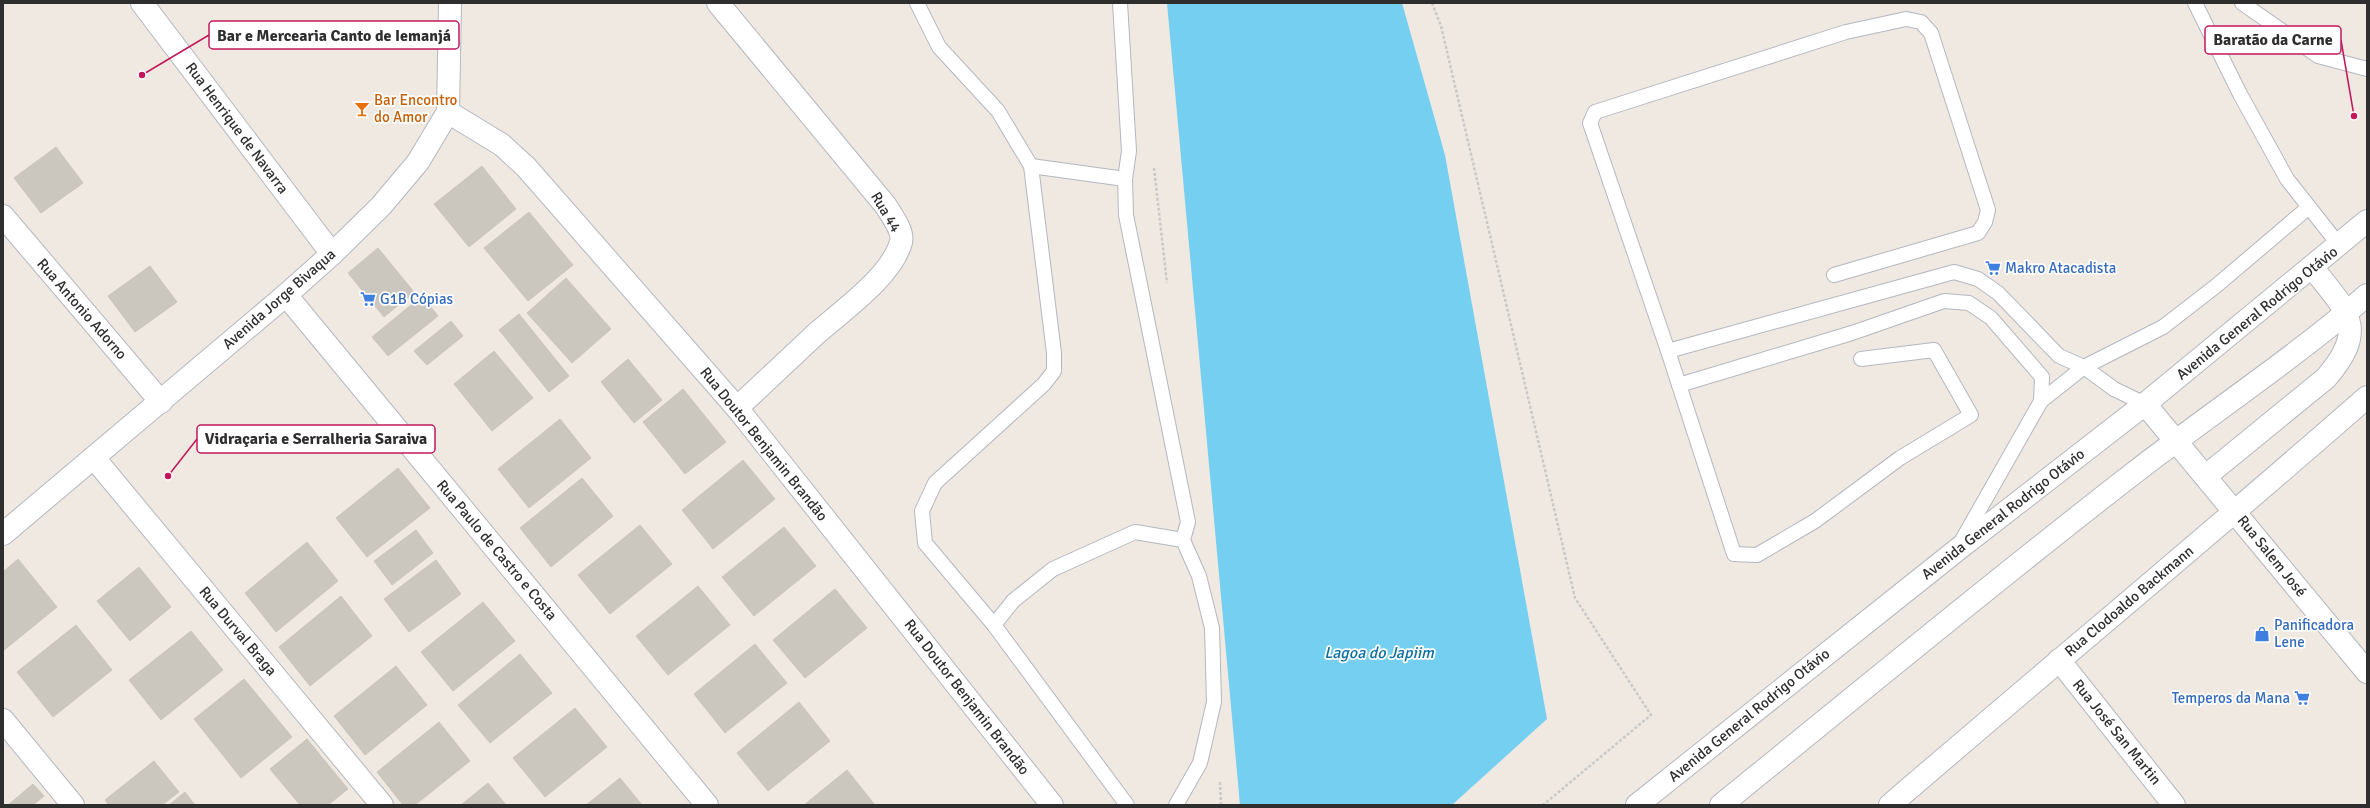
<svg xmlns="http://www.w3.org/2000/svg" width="2370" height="808" viewBox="0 0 2370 808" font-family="Signika,sans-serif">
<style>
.water{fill:#75cff0}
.building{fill:#cbc7bf;stroke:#cbc5ba}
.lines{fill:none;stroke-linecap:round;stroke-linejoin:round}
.service-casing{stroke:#b4b7c1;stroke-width:16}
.minor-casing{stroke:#b4b7c1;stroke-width:24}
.tertiary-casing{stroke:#b4b7c1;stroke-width:24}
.secondary-casing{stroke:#b4b7c1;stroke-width:24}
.path{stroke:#c9c9c9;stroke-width:2.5;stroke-dasharray:3 2;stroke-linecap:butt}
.service{stroke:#fff;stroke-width:14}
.minor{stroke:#fff;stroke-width:22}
.tertiary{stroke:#fff;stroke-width:22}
.secondary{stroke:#fff;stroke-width:22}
.labels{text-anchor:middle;stroke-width:3.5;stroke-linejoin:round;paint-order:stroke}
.food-label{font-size:15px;fill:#c56008;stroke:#fff;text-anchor:start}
.street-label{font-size:15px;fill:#2e2e2e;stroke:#fff}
.shop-label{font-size:15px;fill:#366cbe;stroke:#fff;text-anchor:start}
.water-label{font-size:16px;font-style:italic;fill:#0d6fa3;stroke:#fff}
.leader{fill:none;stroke:#c2185b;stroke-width:1.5}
.callout-dot{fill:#c2185b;stroke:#fff;stroke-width:1.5}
.callout{fill:#fff;stroke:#c2185b;stroke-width:1.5}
.callout-label{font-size:16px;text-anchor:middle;font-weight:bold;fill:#2e2e2e}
</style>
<rect width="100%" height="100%" fill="#efe9e1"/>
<!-- water -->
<path class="water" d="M 1167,3 L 1402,3 L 1445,155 L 1547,719 L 1452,805 L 1240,805 Z"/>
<!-- building -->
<g class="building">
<path d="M 56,147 L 83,183 L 41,213 L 14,178 Z"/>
<path d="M 482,166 L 516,209 L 469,247 L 434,204 Z"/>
<path d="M 529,212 L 573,265 L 528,301 L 484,248 Z"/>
<path d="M 378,248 L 414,292 L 384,317 L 348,273 Z"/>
<path d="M 150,266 L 177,302 L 135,332 L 108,296 Z"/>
<path d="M 566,278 L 611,329 L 572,363 L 527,313 Z"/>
<path d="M 422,296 L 438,316 L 388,356 L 372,337 Z"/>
<path d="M 519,314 L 569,376 L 549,392 L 499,330 Z"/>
<path d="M 451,321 L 463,336 L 427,365 L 414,351 Z"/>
<path d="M 494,351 L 533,398 L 492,431 L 454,384 Z"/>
<path d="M 628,359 L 662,400 L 634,423 L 601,382 Z"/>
<path d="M 683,389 L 726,442 L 685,474 L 643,422 Z"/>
<path d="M 560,419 L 591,458 L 529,508 L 498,469 Z"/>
<path d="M 743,460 L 775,499 L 713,549 L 682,510 Z"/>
<path d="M 398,468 L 430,508 L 367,557 L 336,518 Z"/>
<path d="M 582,478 L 613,516 L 551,567 L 520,528 Z"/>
<path d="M 640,525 L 672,564 L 610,614 L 578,575 Z"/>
<path d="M 784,527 L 816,566 L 754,616 L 722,577 Z"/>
<path d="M 416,530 L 433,553 L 392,585 L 374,561 Z"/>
<path d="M 307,542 L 338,581 L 276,632 L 245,593 Z"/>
<path d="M 18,559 L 57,607 L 3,651 L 3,572 Z"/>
<path d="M 436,560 L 461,594 L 409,632 L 384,599 Z"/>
<path d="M 139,567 L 171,607 L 130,641 L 97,601 Z"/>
<path d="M 698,586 L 730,625 L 668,675 L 636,636 Z"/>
<path d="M 835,589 L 867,628 L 805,678 L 773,640 Z"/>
<path d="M 341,596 L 372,636 L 310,686 L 279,647 Z"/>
<path d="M 483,602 L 515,641 L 453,691 L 421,652 Z"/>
<path d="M 76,625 L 112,670 L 53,717 L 17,672 Z"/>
<path d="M 191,631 L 223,670 L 161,720 L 129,680 Z"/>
<path d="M 755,644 L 787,683 L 725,733 L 694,694 Z"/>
<path d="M 520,654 L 552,693 L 490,743 L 458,705 Z"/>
<path d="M 396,666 L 427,705 L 365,755 L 334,716 Z"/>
<path d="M 244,679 L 292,737 L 241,778 L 194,719 Z"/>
<path d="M 799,702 L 830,741 L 768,791 L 737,753 Z"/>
<path d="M 575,708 L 607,747 L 545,797 L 513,758 Z"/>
<path d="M 439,722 L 470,761 L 415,805 L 403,805 L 377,772 Z"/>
<path d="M 307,739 L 348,789 L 328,805 L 300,805 L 270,769 Z"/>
<path d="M 154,761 L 179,792 L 162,805 L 109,805 L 105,800 Z"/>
<path d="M 847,770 L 875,805 L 804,805 Z"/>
<path d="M 620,778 L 642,805 L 586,805 Z"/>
<path d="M 488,783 L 506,805 L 461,805 Z"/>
<path d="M 33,784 L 44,796 L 33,805 L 8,805 Z"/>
<path d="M 185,792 L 195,805 L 169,805 Z"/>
</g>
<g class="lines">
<defs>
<g id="service">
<path d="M 917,3 L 939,47 L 998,111 L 1031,166 L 1054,353 L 1054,371 L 1044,384 L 935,483 L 922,511 L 925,543 L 994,625 L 1127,805"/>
<path d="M 1120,3 L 1129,151 L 1125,179 L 1126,215 L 1188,522 L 1183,540 L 1199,576 L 1212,628 L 1214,702 L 1200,763 L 1176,805"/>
<path d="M 2195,3 L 2240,94 L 2287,179 L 2339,245"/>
<path d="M 2242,3 L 2318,56 L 2367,69"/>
<path d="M 1031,166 L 1125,179"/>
<path d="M 1834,275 L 1978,233 L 1985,222 L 1988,210 L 1931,33 L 1921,22 L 1906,19 L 1846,32 L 1595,112 L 1590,123 L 1668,351 L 1734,554 L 1757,555 L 1815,521 L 1900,458 L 1971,415 L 1934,350 L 1861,359"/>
<path d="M 1668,351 L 1954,272 L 1978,279 L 1998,293 L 2059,356 L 2084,367 L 2041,401"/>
<path d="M 1679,385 L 1852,333 L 1944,301 L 1969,303 L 1991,318 L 2042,377 L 2041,401 L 1961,542"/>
<path d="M 2145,404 L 2114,389 L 2084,367 L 2163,327 L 2216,286 L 2309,207"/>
<path d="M 994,625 L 1013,601 L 1053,569 L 1135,532 L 1183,540"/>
</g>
<g id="minor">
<path d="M 142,3 L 332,254"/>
<path d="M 718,3 L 886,206 C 891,215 904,231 901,242 C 892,276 843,310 817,333 C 790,358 764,383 737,408"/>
<path d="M 448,112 L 450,3"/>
<path d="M 3,216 L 161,402"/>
<path d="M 286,295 L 707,805"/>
<path d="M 2145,404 L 2367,672"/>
<path d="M 94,458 L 382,805"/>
<path d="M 2206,476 L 2326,378 C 2370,327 2346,311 2312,267"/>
<path d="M 2059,660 L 2174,805"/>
<path d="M 3,720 L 73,805"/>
<path d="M 1890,805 C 2049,668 2210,535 2367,397"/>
</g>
<path id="tertiary" d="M 3,534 L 286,295 L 332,254 L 381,206 L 418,162 L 448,112 L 502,145 L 526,167 L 737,408 L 1052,805"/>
<g id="secondary">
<path d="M 1637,805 L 1957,550 L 2145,404 L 2367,221"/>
<path d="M 1721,805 C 1857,695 1992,583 2130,476 C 2208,415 2292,360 2367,295"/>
</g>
</defs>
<!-- service casing -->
<use href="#service" class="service-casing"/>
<!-- minor casing -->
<use href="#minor" class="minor-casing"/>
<!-- tertiary casing -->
<use href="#tertiary" class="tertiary-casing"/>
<!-- secondary casing -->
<use href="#secondary" class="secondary-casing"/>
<!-- path -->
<g class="path">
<path d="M 1432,3 L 1441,26 L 1575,598 L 1651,715 L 1543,805"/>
<path d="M 1154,168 L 1167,283"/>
<path d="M 1220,782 L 1221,805"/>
</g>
<!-- service -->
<use href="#service" class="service"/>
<!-- minor -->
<use href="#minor" class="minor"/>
<!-- tertiary -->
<use href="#tertiary" class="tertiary"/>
<!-- secondary -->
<use href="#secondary" class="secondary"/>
</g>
<!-- icons -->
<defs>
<symbol id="bar-bare" viewBox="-9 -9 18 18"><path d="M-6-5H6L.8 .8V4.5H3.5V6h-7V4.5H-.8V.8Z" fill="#e8710a" stroke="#fff" stroke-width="2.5" paint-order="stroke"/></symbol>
<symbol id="supermarket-bare" viewBox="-9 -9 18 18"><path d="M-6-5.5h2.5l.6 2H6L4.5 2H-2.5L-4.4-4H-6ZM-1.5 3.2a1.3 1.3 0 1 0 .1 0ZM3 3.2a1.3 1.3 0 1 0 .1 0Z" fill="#3f7fe0" stroke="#fff" stroke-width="2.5" paint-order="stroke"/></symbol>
<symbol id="shop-bare" viewBox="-9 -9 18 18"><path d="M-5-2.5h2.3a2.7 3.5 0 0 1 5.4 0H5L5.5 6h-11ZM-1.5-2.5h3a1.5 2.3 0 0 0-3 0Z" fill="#3f7fe0" stroke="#fff" stroke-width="2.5" paint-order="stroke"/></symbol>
</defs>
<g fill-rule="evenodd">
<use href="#bar-bare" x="351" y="98" width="22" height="22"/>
<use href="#supermarket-bare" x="1982" y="257" width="22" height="22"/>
<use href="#supermarket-bare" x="357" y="288" width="22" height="22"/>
<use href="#shop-bare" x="2251" y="623" width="22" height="22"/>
<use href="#supermarket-bare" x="2291" y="687" width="22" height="22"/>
</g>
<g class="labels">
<!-- food labels -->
<g class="food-label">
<text x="374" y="105">Bar Encontro<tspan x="374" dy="17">do Amor</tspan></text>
</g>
<!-- street labels -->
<g class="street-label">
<text transform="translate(237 128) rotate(53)" y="5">Rua Henrique de Navarra</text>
<text transform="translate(886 212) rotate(59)" y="5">Rua 44</text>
<text transform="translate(279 299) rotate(-41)" y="5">Avenida Jorge Bivaqua</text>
<text transform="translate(82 309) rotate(49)" y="5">Rua Antonio Adorno</text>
<text transform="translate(2257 313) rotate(-39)" y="5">Avenida General Rodrigo Otávio</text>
<text transform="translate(764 444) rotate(51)" y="5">Rua Doutor Benjamin Brandão</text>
<text transform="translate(2003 514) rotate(-38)" y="5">Avenida General Rodrigo Otávio</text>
<text transform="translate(497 550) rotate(50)" y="5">Rua Paulo de Castro e Costa</text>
<text transform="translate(2272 556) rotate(51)" y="5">Rua Salem José</text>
<text transform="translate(2129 601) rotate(-40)" y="5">Rua Clodoaldo Backmann</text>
<text transform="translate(238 631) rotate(50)" y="5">Rua Durval Braga</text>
<text transform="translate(967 697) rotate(52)" y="5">Rua Doutor Benjamin Brandão</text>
<text transform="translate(1749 715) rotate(-39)" y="5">Avenida General Rodrigo Otávio</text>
<text transform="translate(2117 732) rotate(51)" y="5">Rua José San Martin</text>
</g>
<!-- shop labels -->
<g class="shop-label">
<text x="2005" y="273">Makro Atacadista</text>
<text x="380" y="304">G1B Cópias</text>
<text x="2274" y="630">Panificadora<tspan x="2274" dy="17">Lene</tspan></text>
<text x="2290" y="703" text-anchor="end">Temperos da Mana</text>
</g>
<!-- water labels -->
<g class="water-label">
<text x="1379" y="658">Lagoa do Japiim</text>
</g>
</g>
<!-- callouts -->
<path class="leader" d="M142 75L209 35M2354 116L2341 40M168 476L197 439"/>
<g class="callout-dot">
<circle cx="142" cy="75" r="4"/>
<circle cx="2354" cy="116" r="4"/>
<circle cx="168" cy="476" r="4"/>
</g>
<g class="callout">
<rect x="209" y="21" width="250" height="28" rx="4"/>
<rect x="2205" y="26" width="136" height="28" rx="4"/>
<rect x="197" y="425" width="238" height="28" rx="4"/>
</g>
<g class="callout-label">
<text x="334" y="41">Bar e Mercearia Canto de Iemanjá</text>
<text x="2273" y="45">Baratão da Carne</text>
<text x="316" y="444">Vidraçaria e Serralheria Saraiva</text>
</g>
<!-- border -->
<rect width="2370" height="808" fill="none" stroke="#2e2e2e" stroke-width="8"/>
</svg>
